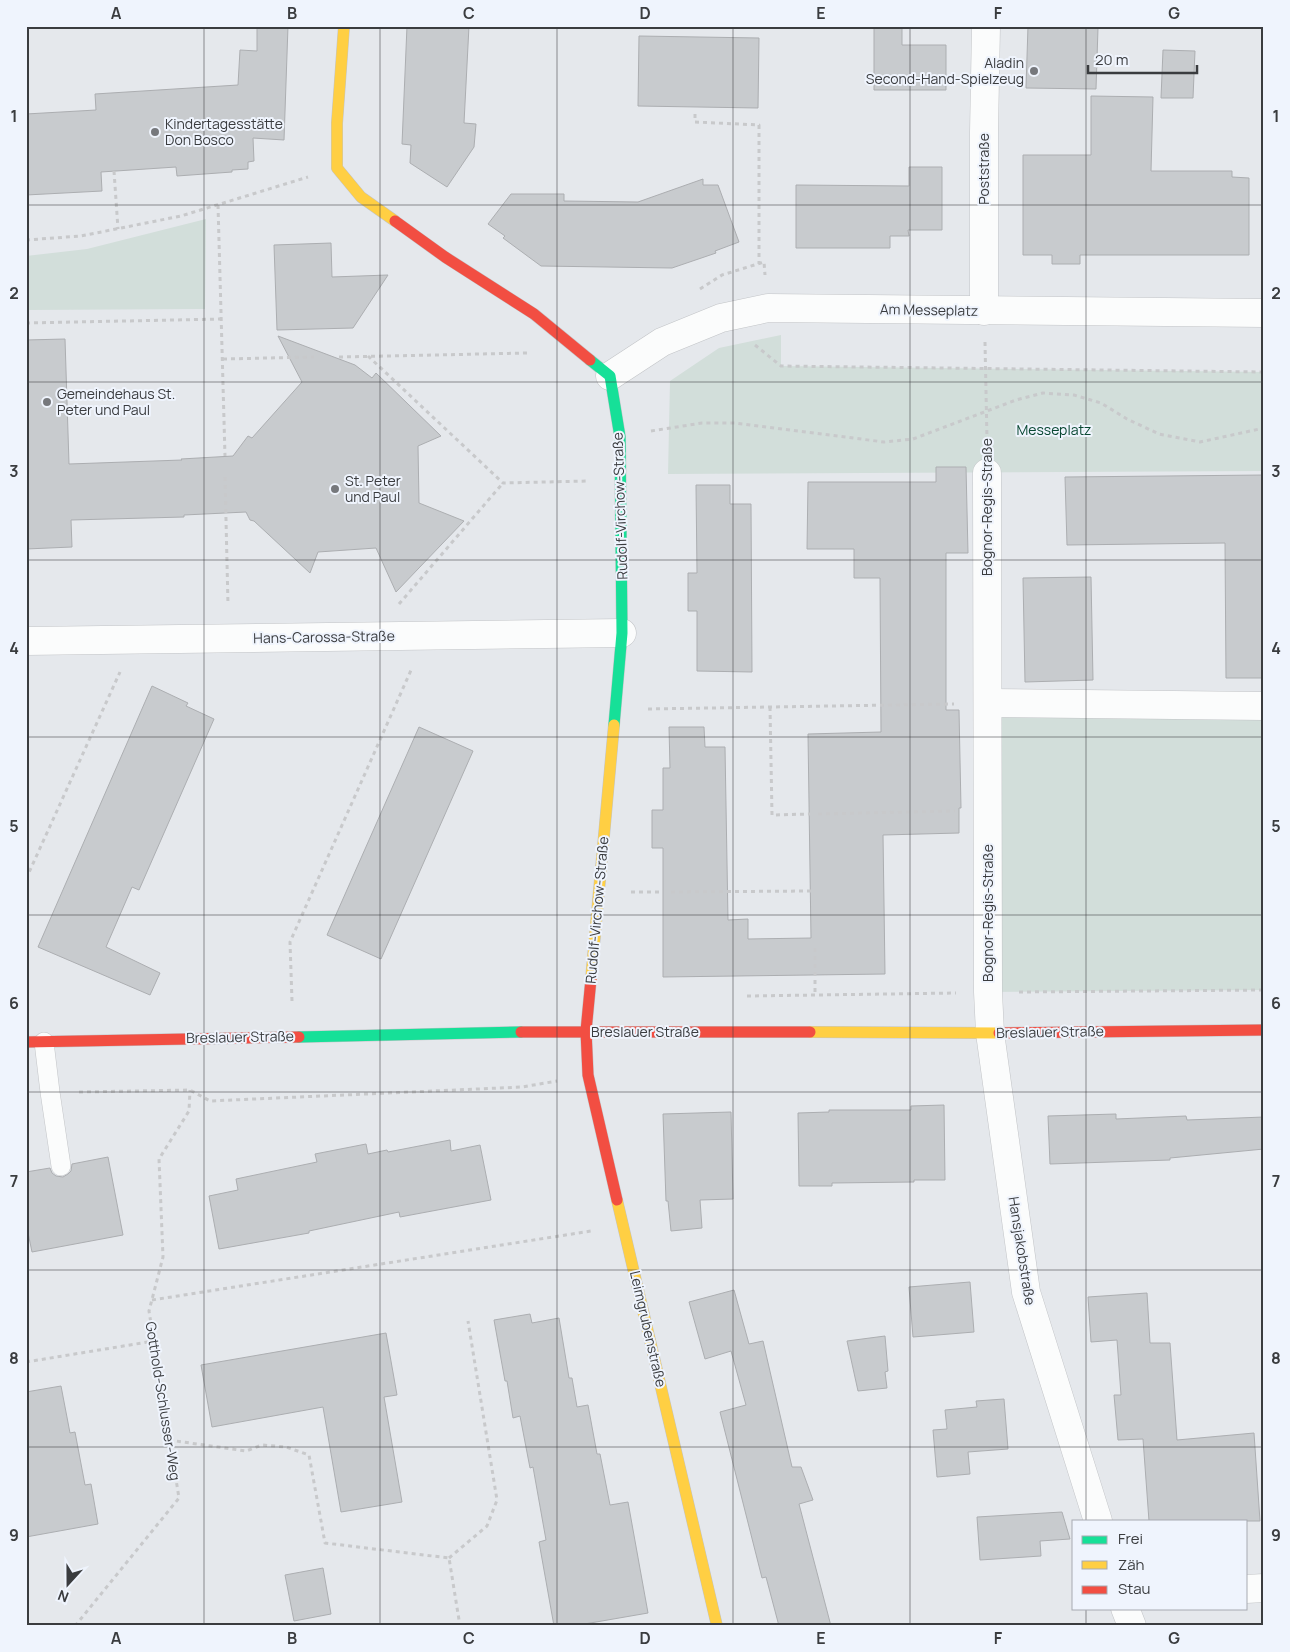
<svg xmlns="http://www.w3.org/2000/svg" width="1290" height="1652" viewBox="0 0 1290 1652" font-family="Manrope,sans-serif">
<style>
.green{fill:#d2deda}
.building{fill:#c8cbce;stroke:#acaeb1}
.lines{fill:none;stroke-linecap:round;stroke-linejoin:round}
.lane-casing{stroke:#c2c4c7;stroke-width:20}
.street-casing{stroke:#c2c4c7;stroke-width:29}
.fast-casing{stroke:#c2c4c7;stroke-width:12}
.slow-casing{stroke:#c2c4c7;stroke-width:12}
.jam-casing{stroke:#c2c4c7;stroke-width:12}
.path{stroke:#c8c9cb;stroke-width:3;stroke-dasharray:4 4;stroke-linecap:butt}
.lane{stroke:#fbfcfc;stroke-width:19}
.street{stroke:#fbfcfc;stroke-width:28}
.fast{stroke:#16e098;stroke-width:11}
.slow{stroke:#ffcf43;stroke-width:11}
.jam{stroke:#f24e42;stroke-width:11}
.grid{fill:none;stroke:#3a3c3f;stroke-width:1;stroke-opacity:0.55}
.poi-dot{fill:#76787c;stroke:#eff4fd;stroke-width:2}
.labels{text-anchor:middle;stroke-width:4;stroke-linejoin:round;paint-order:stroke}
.poi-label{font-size:14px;fill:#3a3c3f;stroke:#eff4fd;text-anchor:start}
.street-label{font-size:14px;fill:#3a3c3f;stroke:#eff4fd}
.park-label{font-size:14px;fill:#094832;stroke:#eff4fd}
.neatline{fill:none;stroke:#3a3c3f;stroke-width:2}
.grid-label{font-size:16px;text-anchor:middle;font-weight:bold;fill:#3a3c3f}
</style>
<rect width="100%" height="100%" fill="#e5e8ec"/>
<!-- green -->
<g class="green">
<path d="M 206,219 L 205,309 L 26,310 L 26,256 L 87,249 Z"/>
<path d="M 781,335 L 781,366 L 1264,372 L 1264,471 L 668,474 L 670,381 L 719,348 Z"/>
<path d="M 988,703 L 1264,706 L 1264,990 L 988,992 Z"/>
</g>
<!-- building -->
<g class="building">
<path d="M 257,26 L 288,26 L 284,140 L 253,138 L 254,161 L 248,162 L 248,169 L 232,170 L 232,172 L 177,176 L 176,167 L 101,172 L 102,191 L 26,195 L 26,114 L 96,110 L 95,94 L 238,85 L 240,50 L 257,51 Z"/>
<path d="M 407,26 L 469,26 L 464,123 L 476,124 L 474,147 L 447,187 L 410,163 L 411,145 L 402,144 Z"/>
<path d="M 1028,26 L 1098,28 L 1096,89 L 1026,88 Z"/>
<path d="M 874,27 L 902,28 L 902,45 L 946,45 L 946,90 L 874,90 Z"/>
<path d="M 639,36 L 759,38 L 758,108 L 638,106 Z"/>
<path d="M 1163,50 L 1195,51 L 1193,98 L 1161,98 Z"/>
<path d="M 1091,96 L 1153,97 L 1151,171 L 1232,171 L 1232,177 L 1249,178 L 1249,255 L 1080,255 L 1080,264 L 1052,264 L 1052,255 L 1023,255 L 1023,155 L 1091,155 Z"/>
<path d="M 909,167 L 942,167 L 942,230 L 908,230 L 909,236 L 890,236 L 890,248 L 796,248 L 796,185 L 909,186 Z"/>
<path d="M 703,179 L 703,185 L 718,185 L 739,242 L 715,251 L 716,253 L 672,268 L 541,266 L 503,238 L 505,236 L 488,224 L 511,194 L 564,194 L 564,201 L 638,202 Z"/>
<path d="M 331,243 L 332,277 L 388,275 L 353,328 L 277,330 L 274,245 Z"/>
<path d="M 278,336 L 355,365 L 372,378 L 376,373 L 441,436 L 418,446 L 419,503 L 464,521 L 396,592 L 376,548 L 318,552 L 310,573 L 254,521 L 250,520 L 246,512 L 184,515 L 184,517 L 71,520 L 72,547 L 26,549 L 26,340 L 65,339 L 69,464 L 182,460 L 181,459 L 233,456 L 248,436 L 252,438 L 302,382 Z"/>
<path d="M 936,467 L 966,467 L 968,553 L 946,553 L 946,710 L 959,710 L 961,808 L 959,808 L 959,833 L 883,835 L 885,974 L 663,977 L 663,848 L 652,848 L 652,810 L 663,810 L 663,768 L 670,768 L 669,727 L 704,727 L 705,747 L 725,747 L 728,920 L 748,919 L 748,939 L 811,938 L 808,734 L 881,732 L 880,578 L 854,578 L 854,549 L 807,549 L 808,482 L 936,482 Z"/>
<path d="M 1264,475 L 1264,678 L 1226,678 L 1225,543 L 1067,545 L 1065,477 Z"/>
<path d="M 696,485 L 730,485 L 730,504 L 751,504 L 752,672 L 697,671 L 697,611 L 688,611 L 688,573 L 697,573 Z"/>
<path d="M 1091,577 L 1093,680 L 1025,682 L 1023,578 Z"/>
<path d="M 152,686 L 188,703 L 186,706 L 214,719 L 139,890 L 132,887 L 106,947 L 160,973 L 150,995 L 38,947 Z"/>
<path d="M 419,727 L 473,751 L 381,959 L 327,935 Z"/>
<path d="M 944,1105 L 945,1180 L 914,1180 L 914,1182 L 832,1183 L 832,1186 L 799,1186 L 798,1113 L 829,1112 L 829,1110 L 911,1110 L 911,1106 Z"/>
<path d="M 731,1112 L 733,1199 L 700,1200 L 702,1228 L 671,1231 L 668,1201 L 666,1201 L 663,1114 Z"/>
<path d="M 1116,1114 L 1116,1119 L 1186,1116 L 1187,1120 L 1264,1117 L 1264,1149 L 1170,1158 L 1170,1160 L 1050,1164 L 1048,1116 Z"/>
<path d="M 450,1140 L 451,1151 L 480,1145 L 491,1200 L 400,1217 L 399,1212 L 309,1231 L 309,1233 L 219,1249 L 209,1196 L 238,1190 L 236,1179 L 317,1162 L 315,1154 L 366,1144 L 368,1154 L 387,1150 L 388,1152 Z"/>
<path d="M 108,1157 L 123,1235 L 32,1252 L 26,1223 L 26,1172 L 50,1168 L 52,1173 L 56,1176 L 63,1177 L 68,1174 L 71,1171 L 72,1164 Z"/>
<path d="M 970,1282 L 974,1332 L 913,1337 L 909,1287 Z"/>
<path d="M 734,1290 L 749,1344 L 763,1341 L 792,1467 L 801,1467 L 813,1500 L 799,1504 L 831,1626 L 779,1626 L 766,1577 L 762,1578 L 720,1412 L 746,1405 L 731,1351 L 705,1359 L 689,1302 Z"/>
<path d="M 1147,1293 L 1150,1343 L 1170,1343 L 1177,1440 L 1254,1433 L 1260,1521 L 1149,1521 L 1143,1439 L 1118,1440 L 1114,1395 L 1121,1395 L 1117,1340 L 1091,1342 L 1088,1297 Z"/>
<path d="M 530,1314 L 532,1323 L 559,1318 L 569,1378 L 572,1378 L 577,1407 L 588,1405 L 597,1454 L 600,1454 L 610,1505 L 628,1502 L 648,1613 L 573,1626 L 554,1626 L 539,1542 L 546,1540 L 533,1467 L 530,1468 L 520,1416 L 513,1418 L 507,1381 L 505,1381 L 494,1320 Z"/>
<path d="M 386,1333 L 397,1395 L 384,1397 L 402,1502 L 341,1512 L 323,1407 L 212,1427 L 201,1365 Z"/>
<path d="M 885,1336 L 888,1371 L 885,1372 L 887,1388 L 858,1391 L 847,1341 Z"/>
<path d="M 61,1386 L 70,1433 L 75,1432 L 85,1485 L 91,1484 L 98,1524 L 26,1537 L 26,1392 Z"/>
<path d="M 1004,1399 L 1008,1449 L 968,1452 L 970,1474 L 937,1477 L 933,1430 L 947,1429 L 945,1410 L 977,1407 L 976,1401 Z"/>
<path d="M 1062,1512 L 1070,1539 L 1040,1541 L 1041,1556 L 980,1560 L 977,1517 Z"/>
<path d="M 323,1568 L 331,1614 L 294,1621 L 285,1575 Z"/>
</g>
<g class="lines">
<defs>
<path id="lane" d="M 44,1042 L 50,1092 L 61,1166"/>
<g id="street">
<path d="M 984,311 L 984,132 L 986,26"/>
<path d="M 610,376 L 662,342 L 721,318 L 768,308 L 1264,313"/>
<path d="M 987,473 L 988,992 L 990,1033 L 1026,1292 L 1098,1521"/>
<path d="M 26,641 L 622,633"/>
<path d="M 988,703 L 1264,706"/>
<path d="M 1246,1589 L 1264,1588"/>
<path d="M 1125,1608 L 1132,1626"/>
</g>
<g id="fast">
<path d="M 590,360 L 610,376 L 620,437 L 622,633 L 614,725"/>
<path d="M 299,1037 L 521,1032"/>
</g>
<g id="slow">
<path d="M 344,26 L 337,123 L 337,168 L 361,197 L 395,221"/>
<path d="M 591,979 L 614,725"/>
<path d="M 810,1032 L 999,1033"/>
<path d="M 617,1200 L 717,1626"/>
</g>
<g id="jam">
<path d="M 395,221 L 445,257 L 534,314 L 590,360"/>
<path d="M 591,979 L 586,1031 L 588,1075 L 617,1200"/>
<path d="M 521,1032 L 810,1032"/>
<path d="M 999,1033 L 1264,1030"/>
<path d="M 26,1042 L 299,1037"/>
</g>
</defs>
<!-- lane casing -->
<use href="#lane" class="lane-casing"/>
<!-- street casing -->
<use href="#street" class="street-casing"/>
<!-- fast casing -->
<use href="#fast" class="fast-casing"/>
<!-- slow casing -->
<use href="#slow" class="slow-casing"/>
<!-- jam casing -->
<use href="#jam" class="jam-casing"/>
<!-- path -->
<g class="path">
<path d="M 695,114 L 695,122 L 759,125 L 759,264"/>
<path d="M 114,171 L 118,229"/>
<path d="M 218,205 L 225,456"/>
<path d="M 26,240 L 81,236 L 181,216 L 308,177"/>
<path d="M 700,289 L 722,275 L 764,262 L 765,275"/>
<path d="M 26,323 L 222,319"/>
<path d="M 985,342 L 987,441"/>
<path d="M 755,345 L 781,366 L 1264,372"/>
<path d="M 368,356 L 503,483 L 587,481"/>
<path d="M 339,357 L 528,353"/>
<path d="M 223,359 L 314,357"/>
<path d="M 651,431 L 702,423 L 735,423 L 884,442 L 913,439 L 1016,400 L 1043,393 L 1074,395 L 1101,403 L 1127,419 L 1159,434 L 1200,442 L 1264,428"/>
<path d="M 225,477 L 228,605"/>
<path d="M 399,604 L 503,483"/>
<path d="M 770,707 L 772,815 L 810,814"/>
<path d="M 648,709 L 954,704"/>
<path d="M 818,814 L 955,811"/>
<path d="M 26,879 L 120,672"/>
<path d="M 631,892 L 663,892"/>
<path d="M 671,892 L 811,891"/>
<path d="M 815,948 L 815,995"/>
<path d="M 1019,992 L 1264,990"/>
<path d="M 747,996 L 956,993"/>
<path d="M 292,1001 L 290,942 L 412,668"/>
<path d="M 79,1092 L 190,1090 L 210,1101 L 522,1087 L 557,1081"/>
<path d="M 152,1300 L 591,1231"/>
<path d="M 26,1362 L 154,1341"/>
<path d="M 169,1440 L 246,1451 L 262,1445 L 286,1447 L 309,1455 L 325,1543 L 449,1558 L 460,1626"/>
<path d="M 449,1558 L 487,1526 L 497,1500 L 468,1321"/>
<path d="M 75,1626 L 179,1498 L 149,1311 L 163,1257 L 159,1159 L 189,1111 L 190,1090"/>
</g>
<!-- lane -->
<use href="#lane" class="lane"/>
<!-- street -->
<use href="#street" class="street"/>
<!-- fast -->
<use href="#fast" class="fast"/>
<!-- slow -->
<use href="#slow" class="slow"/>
<!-- jam -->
<use href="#jam" class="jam"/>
</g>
<!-- grid -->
<path class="grid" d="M 204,26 L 204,1626M 380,26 L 380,1626M 557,26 L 557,1626M 733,26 L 733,1626M 910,26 L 910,1626M 1086,26 L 1086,1521M 26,205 L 1264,205M 26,382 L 1264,382M 26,560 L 1264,560M 26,737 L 1264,737M 26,915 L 1264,915M 26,1092 L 1264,1092M 26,1270 L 1264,1270M 26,1447 L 1264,1447M 1086,1608 L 1086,1626"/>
<!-- markers -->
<g class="poi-dot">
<circle cx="1034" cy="71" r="5"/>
<circle cx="155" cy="132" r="5"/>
<circle cx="47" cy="402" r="5"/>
<circle cx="335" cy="489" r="5"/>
</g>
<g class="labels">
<!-- poi labels -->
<g class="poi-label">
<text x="1024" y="68" text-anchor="end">Aladin<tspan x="1024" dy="16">Second-Hand-Spielzeug</tspan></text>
<text x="165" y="129">Kindertagesstätte<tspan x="165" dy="16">Don Bosco</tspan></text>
<text x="57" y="399">Gemeindehaus St.<tspan x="57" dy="16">Peter und Paul</tspan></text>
<text x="345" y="486">St. Peter<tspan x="345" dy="16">und Paul</tspan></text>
</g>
<!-- street labels -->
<g class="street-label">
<text transform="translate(984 169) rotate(-90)" y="5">Poststraße</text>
<text transform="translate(929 310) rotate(1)" y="5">Am Messeplatz</text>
<text transform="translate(620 506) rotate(-92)" y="5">Rudolf-Virchow-Straße</text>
<text transform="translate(987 507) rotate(-90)" y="5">Bognor-Regis-Straße</text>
<text transform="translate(324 637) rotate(-1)" y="5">Hans-Carossa-Straße</text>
<text transform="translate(597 910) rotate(-85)" y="5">Rudolf-Virchow-Straße</text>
<text transform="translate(988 913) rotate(-90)" y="5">Bognor-Regis-Straße</text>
<text x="645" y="1037">Breslauer Straße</text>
<text transform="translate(1050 1032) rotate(-1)" y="5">Breslauer Straße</text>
<text transform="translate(240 1037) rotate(-1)" y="5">Breslauer Straße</text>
<text transform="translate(1022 1251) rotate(81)" y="5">Hansjakobstraße</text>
<text transform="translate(648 1329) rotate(77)" y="5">Leimgrubenstraße</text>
<text transform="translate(163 1401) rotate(81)" y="5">Gotthold-Schlusser-Weg</text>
</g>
<!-- park labels -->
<g class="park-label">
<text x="1054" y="435">Messeplatz</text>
</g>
</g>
<!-- border -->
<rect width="1290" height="1652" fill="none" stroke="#eff4fd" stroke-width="55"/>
<!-- legend -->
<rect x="1072" y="1520" width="175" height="90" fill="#eff4fd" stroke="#a7aab1"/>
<rect x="1082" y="1536" width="25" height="8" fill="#16e098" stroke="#a7aab1"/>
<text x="1118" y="1544" font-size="15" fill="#3a3c3f">Frei</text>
<rect x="1082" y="1561" width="25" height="8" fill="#ffcf43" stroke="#a7aab1"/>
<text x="1118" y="1570" font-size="15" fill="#3a3c3f">Zäh</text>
<rect x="1082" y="1586" width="25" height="8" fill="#f24e42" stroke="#a7aab1"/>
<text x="1118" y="1594" font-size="15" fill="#3a3c3f">Stau</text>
<!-- north arrow -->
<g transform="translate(68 1584) rotate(201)" stroke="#eff4fd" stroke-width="4" paint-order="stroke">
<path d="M0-4L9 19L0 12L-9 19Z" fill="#3a3c3f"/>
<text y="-8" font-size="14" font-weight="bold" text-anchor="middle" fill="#3a3c3f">N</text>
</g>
<!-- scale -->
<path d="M1088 65v8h109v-8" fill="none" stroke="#3a3c3f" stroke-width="2.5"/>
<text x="1095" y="65" font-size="15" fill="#3a3c3f" stroke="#eff4fd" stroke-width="4" paint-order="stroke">20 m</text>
<rect x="28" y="28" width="1234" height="1596" class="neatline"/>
<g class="grid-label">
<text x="116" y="19">A</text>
<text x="292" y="19">B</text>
<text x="469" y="19">C</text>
<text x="645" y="19">D</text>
<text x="821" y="19">E</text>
<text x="998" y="19">F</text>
<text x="1174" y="19">G</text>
<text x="14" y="122">1</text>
<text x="1276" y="122">1</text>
<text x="14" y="299">2</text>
<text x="1276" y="299">2</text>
<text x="14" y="477">3</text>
<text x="1276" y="477">3</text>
<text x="14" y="654">4</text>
<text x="1276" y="654">4</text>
<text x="14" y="832">5</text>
<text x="1276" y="832">5</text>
<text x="14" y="1009">6</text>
<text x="1276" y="1009">6</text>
<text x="14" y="1187">7</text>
<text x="1276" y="1187">7</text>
<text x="14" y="1364">8</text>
<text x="1276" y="1364">8</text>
<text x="14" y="1541">9</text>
<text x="1276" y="1541">9</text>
<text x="116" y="1644">A</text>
<text x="292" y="1644">B</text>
<text x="469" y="1644">C</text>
<text x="645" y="1644">D</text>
<text x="821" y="1644">E</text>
<text x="998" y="1644">F</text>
<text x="1174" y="1644">G</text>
</g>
</svg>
